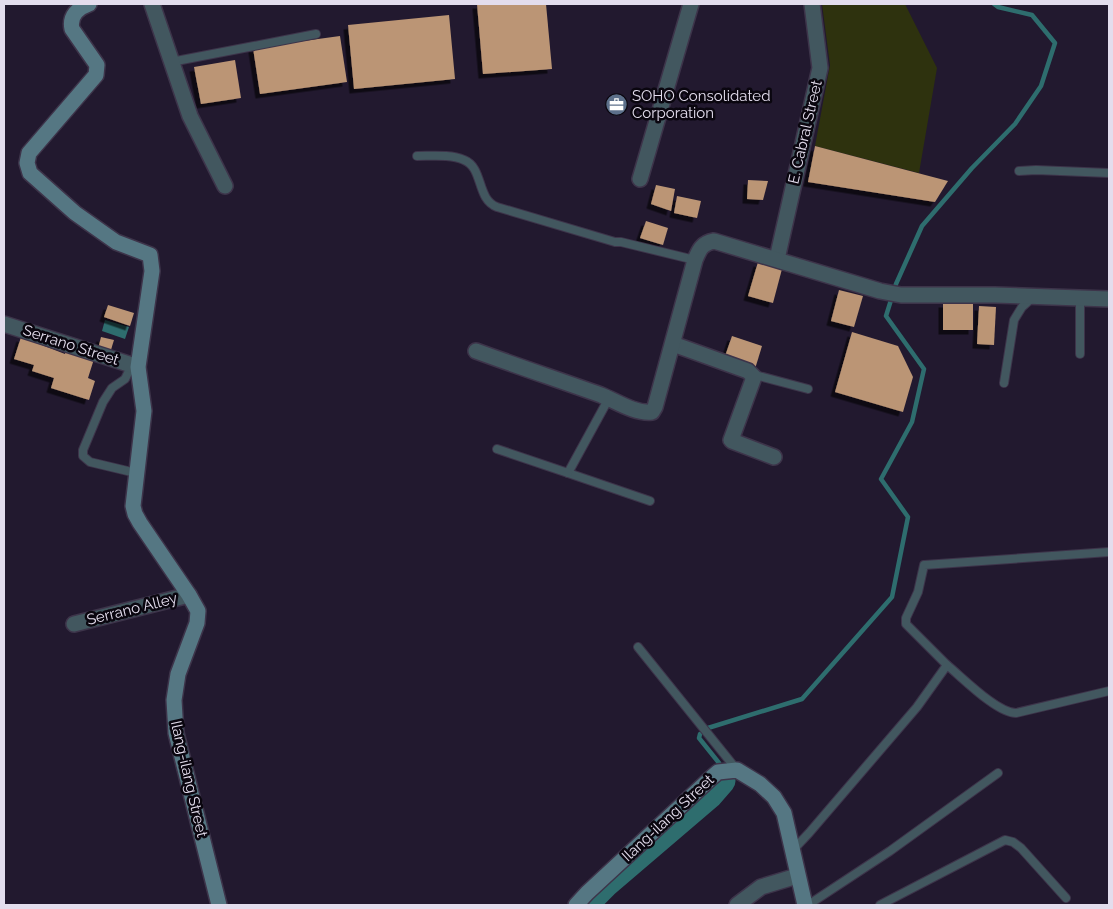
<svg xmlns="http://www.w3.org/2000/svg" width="1113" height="909" viewBox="0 0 1113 909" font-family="Raleway,sans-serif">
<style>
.green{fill:#2e320e}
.water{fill:#2e6d6e}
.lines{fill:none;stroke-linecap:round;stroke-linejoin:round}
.stream{stroke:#2e6d6e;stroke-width:4.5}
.river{stroke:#2e6d6e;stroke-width:25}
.building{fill:#bb9575;filter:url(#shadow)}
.lane-casing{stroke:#3d344a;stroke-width:10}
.street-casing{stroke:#3d344a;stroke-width:18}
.secondary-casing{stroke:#3d344a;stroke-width:18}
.lane{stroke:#42575f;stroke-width:8}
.street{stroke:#42575f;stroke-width:15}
.secondary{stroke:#557783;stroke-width:15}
.labels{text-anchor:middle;stroke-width:5;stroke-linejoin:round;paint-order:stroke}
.poi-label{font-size:15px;fill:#e3dded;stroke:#0a060f;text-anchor:start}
.street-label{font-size:15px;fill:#e3dded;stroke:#0a060f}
</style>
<defs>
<filter id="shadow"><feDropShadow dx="-4.5" dy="4.5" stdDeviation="0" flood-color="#0009"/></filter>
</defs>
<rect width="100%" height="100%" fill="#22192f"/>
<!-- green -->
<path class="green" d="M 822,4 L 905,4 L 937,68 L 919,173 L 815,146 L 830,65 Z"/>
<!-- water -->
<path class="water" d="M 105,320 L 129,327 L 125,339 L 102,331 Z"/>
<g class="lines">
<!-- stream -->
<g class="stream">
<path d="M 708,728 L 802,699 L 892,597 L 908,517 L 881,479 L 912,422 L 924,369 L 886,316 L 896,284 L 922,226 L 972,168 L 1015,124 L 1041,86 L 1055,43 L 1032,15 L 998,7 L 994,4"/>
<path d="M 700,734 L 699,738 L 719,763"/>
</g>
<!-- river -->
<path class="river" d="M 586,905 L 607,884 L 710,796 L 723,781"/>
</g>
<!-- building -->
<g class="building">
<path d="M 477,4 L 546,4 L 552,69 L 483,74 Z"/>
<path d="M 449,15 L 455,79 L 354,89 L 348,25 Z"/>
<path d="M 340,36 L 347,82 L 260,94 L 253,48 Z"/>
<path d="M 235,60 L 241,98 L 201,104 L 194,67 Z"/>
<path d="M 815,146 L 948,181 L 935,202 L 808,182 Z"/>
<path d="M 748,180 L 768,181 L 763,200 L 747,199 Z"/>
<path d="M 656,185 L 675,189 L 671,211 L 651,204 Z"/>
<path d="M 677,196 L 701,201 L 697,218 L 674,213 Z"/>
<path d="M 646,221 L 668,228 L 663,245 L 640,238 Z"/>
<path d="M 758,262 L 782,269 L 773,303 L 748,296 Z"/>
<path d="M 839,290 L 863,296 L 854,327 L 831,321 Z"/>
<rect x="943" y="303" width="30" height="27"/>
<path d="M 108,305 L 134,313 L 130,326 L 104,317 Z"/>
<path d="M 979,306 L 996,307 L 994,345 L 977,344 Z"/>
<path d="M 852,332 L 898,346 L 913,377 L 903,412 L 835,392 Z"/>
<path d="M 732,336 L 762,346 L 755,369 L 724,359 Z"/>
<path d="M 21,337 L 65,354 L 66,350 L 94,359 L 88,378 L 95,381 L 89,400 L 51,388 L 54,378 L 32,371 L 34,365 L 14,359 Z"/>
<path d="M 101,337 L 114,340 L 110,353 L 98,349 Z"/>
</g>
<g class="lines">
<defs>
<g id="lane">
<path d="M 171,62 L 316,34"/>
<path d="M 417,156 C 432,156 451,154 464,160 C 484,168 476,199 497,207 L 615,242 L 621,242 L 695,260"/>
<path d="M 1019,171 L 1036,170 L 1109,173"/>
<path d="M 1080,299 L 1080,354"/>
<path d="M 132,365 L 125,379 L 112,388 L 103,402 L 83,450 L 83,456 L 90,462 L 136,473"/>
<path d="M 754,377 L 759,376 L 808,389"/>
<path d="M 1004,383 L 1014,320 L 1022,307 L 1032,298"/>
<path d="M 609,398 L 568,473 L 650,501"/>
<path d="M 497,449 L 568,473"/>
<path d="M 638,647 L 737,770"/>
<path d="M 947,665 C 963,678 997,713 1016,713 L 1109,691"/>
<path d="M 792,851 L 809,833 L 917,707 L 947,665 L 906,624 L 906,618 L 918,592 L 924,565 L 1109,552"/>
<path d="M 808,905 L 890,851 L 998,773"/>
<path d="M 880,905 L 1005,840 L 1013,842 L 1021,848 L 1066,898"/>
</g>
<g id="street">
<path d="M 152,4 L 190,116 L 225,186"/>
<path d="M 640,179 L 691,4"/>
<path d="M 777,259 L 820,68 L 812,4"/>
<path d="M 4,324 L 138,367"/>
<path d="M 673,344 L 748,371 L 754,377 L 731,440 L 732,441 L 774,457"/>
<path d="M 476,351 C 517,366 559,380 601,395 C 616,401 635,414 652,412 L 655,407 L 695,260 C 699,250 702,243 714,241 L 880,291 L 901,295 L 995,295 L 1109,299"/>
<path d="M 74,624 L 189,595"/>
<path d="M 737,905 L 761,887 L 797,876"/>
</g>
<g id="secondary">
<path d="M 89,4 C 78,8 69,16 72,29 L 97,65 L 96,75 L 29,153 L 27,163 L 30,173 L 75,213 L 116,242 L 150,255 L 152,271 L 138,367 L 144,411 L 133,506 L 135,514 L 140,523 L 189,595 L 198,611 L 197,623 L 178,674 L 174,700 L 176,733 L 219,905"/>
<path d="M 576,905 L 587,893 L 711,778 L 718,772 L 737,770 L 760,784 L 774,797 L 784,813 L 805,905"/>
</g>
</defs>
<!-- lane casing -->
<use href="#lane" class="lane-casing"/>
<!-- street casing -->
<use href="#street" class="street-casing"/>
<!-- secondary casing -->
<use href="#secondary" class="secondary-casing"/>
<!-- lane -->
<use href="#lane" class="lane"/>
<!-- street -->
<use href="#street" class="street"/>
<!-- secondary -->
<use href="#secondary" class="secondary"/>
</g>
<!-- icons -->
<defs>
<symbol id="office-disc" viewBox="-11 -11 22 22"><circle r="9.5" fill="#5c6f8a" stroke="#0a060f"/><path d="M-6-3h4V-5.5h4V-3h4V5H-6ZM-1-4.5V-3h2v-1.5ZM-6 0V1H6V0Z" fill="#fff"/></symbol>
</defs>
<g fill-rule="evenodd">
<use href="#office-disc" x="604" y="92" width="25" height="25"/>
</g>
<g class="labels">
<!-- poi labels -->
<g class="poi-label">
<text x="632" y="101">SOHO Consolidated<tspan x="632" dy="17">Corporation</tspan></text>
</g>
<!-- street labels -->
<g class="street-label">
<text transform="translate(805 132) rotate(-77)" y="5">E. Cabral Street</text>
<text transform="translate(71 345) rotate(18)" y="5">Serrano Street</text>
<text transform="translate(132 609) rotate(-14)" y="5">Serrano Alley</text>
<text transform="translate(189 779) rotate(77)" y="5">Ilang-ilang Street</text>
<text transform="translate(668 818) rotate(-43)" y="5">Ilang-ilang Street</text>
</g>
</g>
<!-- border -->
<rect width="1113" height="909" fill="none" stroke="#e3dded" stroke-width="10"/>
</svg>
